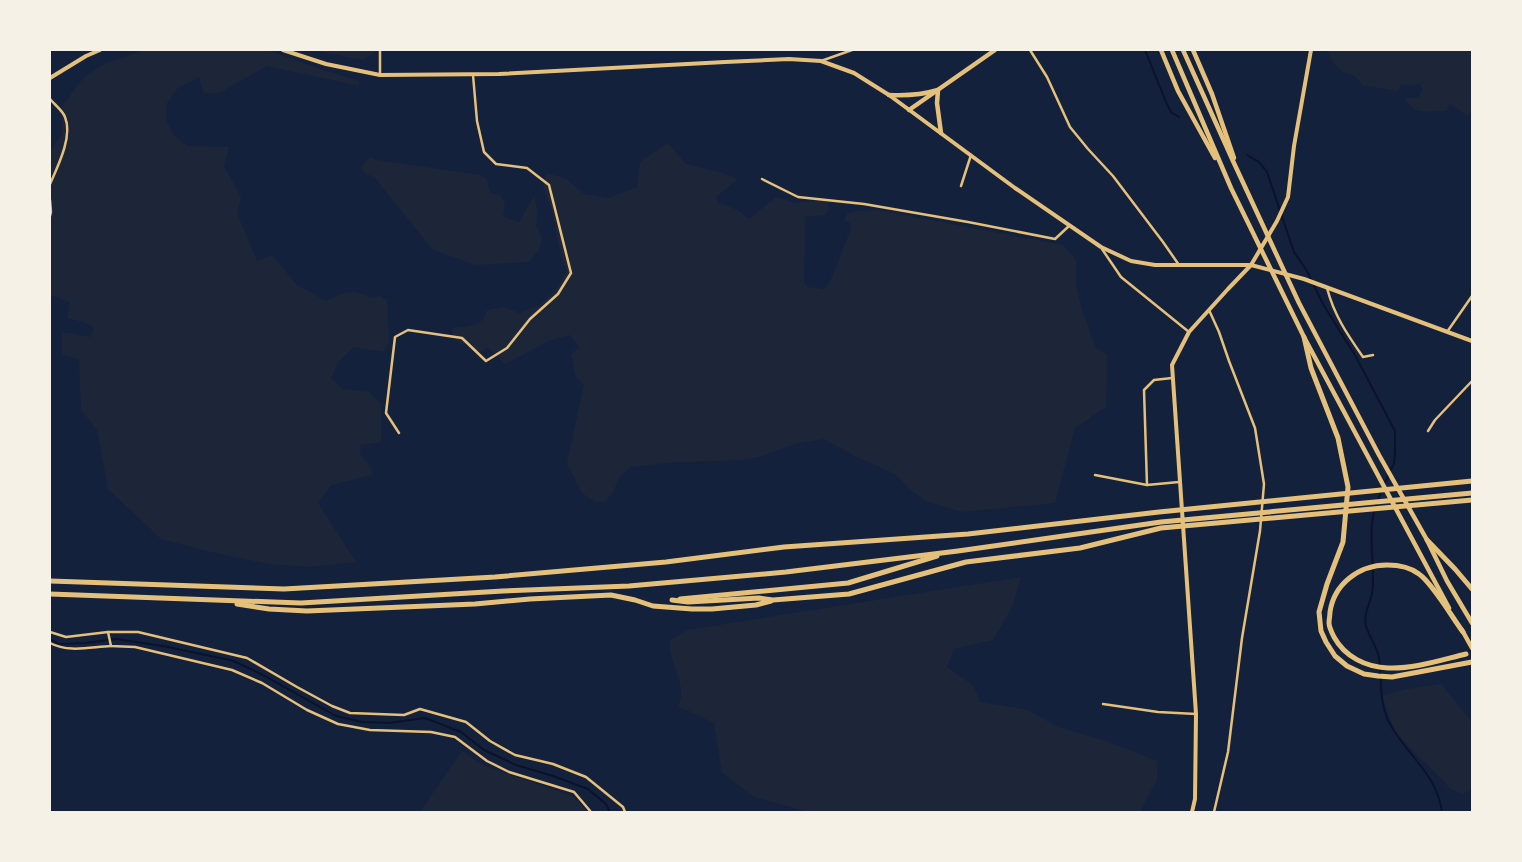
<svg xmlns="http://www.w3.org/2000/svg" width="1522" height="862" viewBox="0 0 1522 862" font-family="Roboto,sans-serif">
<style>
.green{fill:#1d2539}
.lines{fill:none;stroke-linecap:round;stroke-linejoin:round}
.stream{stroke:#0b132b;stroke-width:2}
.minor{stroke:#e5c07b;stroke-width:2.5}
.tertiary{stroke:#e5c07b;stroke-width:4}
.primary{stroke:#e5c07b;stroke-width:4.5}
.trunk{stroke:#e5c07b;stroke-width:4.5}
.motorway{stroke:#e5c07b;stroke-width:5}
</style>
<rect width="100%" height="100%" fill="#14213d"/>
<!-- green -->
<g class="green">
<path d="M 141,50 L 270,51 L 323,70 L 359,81 L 359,86 L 267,66 L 219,93 L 204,93 L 199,77 L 177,89 L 167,103 L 166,120 L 174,136 L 188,146 L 229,147 L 224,166 L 241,197 L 237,213 L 257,261 L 272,255 L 297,285 L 326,301 C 343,293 353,287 370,298 L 380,296 L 387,300 L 389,341 L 384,352 L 354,347 L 339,361 L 331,378 L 343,389 L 370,392 L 381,404 L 381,442 L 361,445 L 360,454 L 371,468 L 372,475 L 331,485 L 318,503 L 356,562 L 310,567 L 269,564 L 211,552 L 161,539 L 108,489 L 97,430 L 81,410 L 79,359 L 62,355 L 62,332 L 90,337 L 94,328 L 86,323 L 67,318 L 70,302 L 50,295 L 50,151 L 62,134 L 62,106 L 84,77 L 106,63 L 129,56 Z"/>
<path d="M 313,50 L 384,50 L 376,51 L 363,60 Z"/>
<path d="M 1327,50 L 1472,50 L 1472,110 L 1468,116 L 1450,104 L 1445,111 C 1426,110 1416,117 1404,98 L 1419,98 L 1422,89 L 1420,83 L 1412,86 L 1402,84 L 1398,91 L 1362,85 C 1357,74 1351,76 1342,71 C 1335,66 1330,58 1327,50 Z"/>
<path d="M 668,143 L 686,164 L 723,173 L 738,179 L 716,197 L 718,203 C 731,206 739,210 749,219 L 776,197 L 796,203 L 822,200 L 828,203 L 829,210 L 825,215 L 805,217 L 804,283 L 808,287 L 825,289 L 832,277 L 851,229 L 851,224 L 844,220 L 847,214 L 856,211 L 877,210 L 1063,245 L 1076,260 L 1076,284 L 1082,311 L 1096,348 L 1107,354 L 1106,407 L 1075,428 L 1055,503 L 962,512 L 926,501 L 908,488 L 895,474 L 855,456 L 824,439 L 794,444 L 760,457 L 740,460 L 666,463 L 631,467 L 620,476 L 613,492 L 605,501 L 596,502 L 582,493 L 567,463 L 584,384 L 576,378 L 571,355 L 579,347 L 570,335 L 551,340 L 505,364 L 487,347 L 483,351 L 476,351 L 471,344 L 460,344 L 453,336 L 452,328 C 469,326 482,328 487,310 L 504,307 L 519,313 L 538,306 L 555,291 L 567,271 L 561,256 L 552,210 L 543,187 L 546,173 L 565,178 L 584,194 L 608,198 L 637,187 L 640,162 Z"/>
<path d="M 370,157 L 377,160 L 480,175 L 487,179 L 490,193 L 500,195 L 505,202 L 503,217 L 519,222 L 534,196 L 538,213 L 536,226 L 542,237 L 540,248 L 529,262 L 476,265 L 433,250 L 374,177 L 366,174 L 361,169 L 364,163 Z"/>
<path d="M 1021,577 L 1012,607 L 993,640 L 954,649 L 947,667 L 974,686 L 980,702 L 1028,710 L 1058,727 L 1109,742 L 1157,761 L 1157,780 L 1141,810 L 1142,812 L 808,812 L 754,797 L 722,773 L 714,723 L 678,706 C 689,684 667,663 670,640 L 687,630 Z"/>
<path d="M 1441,684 L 1472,722 L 1472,789 L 1463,794 L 1451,789 L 1395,732 L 1382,696 L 1407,689 Z"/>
<path d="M 462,751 L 484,766 L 572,796 L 588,812 L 420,812 Z"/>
</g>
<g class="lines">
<!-- stream -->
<g class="stream">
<path d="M 1145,50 L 1166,102 L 1171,112 L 1179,117"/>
<path d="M 1247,155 L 1259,162 L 1267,172 L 1294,252 L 1307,271 L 1323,304 L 1356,357 L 1395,431 L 1395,452 L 1394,464 L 1390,471"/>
<path d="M 1384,485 L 1388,476"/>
<path d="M 1381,492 C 1378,500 1374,508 1373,517 C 1368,542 1376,568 1372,593 C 1370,604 1363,615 1366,626 C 1369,637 1377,646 1379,658 C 1382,679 1379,698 1387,718 C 1403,753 1437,772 1442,812"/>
<path d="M 50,639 L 59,644 L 85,643 L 117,639 L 168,647 L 234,661 L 263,675 L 336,716 L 362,722 L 389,723 L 425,718 L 461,732 L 484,750 L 516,765 L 553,776 L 588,789 L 606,804 L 610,812"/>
</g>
<!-- minor -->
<g class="minor">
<path d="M 380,50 L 380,75"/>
<path d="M 1030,50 L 1047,77 L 1070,127 L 1088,149 L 1113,176 L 1163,242 L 1179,265"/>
<path d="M 821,61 L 852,50"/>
<path d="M 50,99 C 55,105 63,111 65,117 C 73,136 58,166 50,184"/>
<path d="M 762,179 L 798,197 L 864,204 L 968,222 L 1055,239 L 1069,226"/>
<path d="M 961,186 L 971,155"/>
<path d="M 50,200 L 51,212 L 50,216"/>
<path d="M 1102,249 L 1121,277 L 1189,332"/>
<path d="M 1327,288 C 1334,315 1347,334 1363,357 L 1373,355"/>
<path d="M 1209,310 L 1219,332 L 1229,361 L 1255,428 L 1264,484 L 1260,531 L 1242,638 L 1228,752 L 1214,812"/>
<path d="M 1447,332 L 1472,296"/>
<path d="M 1428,431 L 1435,420 L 1472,381"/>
<path d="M 399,433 L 386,413 L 395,337 L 408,330 L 462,338 L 486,361 L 507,348 L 530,319 L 558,294 L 571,273 L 549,185 L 527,168 L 496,164 L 484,152 L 477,121 L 473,75"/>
<path d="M 1095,475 L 1147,485 L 1179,482"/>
<path d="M 1147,485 L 1144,390 L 1154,380 L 1172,378"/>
<path d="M 50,632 L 66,637 L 108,632 L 138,632 L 247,658 L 297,687 L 332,706 L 350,713 L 404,715 L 420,709 L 466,722 L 490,741 L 515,755 L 553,764 L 586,777 L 623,807 L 625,812"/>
<path d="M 108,632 L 111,646 L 135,647 L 232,670 L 262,683 L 307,710 L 338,724 L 370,730 L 431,732 L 455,737 L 487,761 L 509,772 L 574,792 L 591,812"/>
<path d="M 50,643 C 69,653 90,647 111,646"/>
<path d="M 1103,704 L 1158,712 L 1196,714"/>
</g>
<!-- tertiary -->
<g class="tertiary">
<path d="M 283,50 L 326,64 L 380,75 L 499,74 L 725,62 L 789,59 L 821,61 L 854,73 L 889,95 L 1015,188 L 1101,247 L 1131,261 L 1155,265 L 1251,265 L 1304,279 L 1472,341"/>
<path d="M 50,78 L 86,56 L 100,50"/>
<path d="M 1192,812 L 1195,799 L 1196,714 L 1172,365 L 1189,332 L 1228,289 L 1251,265 L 1277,221 L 1288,197 L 1294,146 L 1311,50"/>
</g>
<!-- primary -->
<g class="primary">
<path d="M 889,95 C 907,96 921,95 938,90 L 937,103 L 941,133"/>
<path d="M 909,110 L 995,50"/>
</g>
<!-- trunk -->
<g class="trunk">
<path d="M 1161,50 L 1178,91 L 1215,158"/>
<path d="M 1172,50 L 1231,188 L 1304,337 L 1449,608"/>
<path d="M 1183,50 L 1233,161 L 1299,303 L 1379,455 L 1427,540 L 1447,581 L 1472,623"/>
<path d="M 1193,50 L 1212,94 L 1234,158"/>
<path d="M 1462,630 L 1472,648"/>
</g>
<!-- motorway -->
<g class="motorway">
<path d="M 1304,337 L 1311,368 L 1338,438 L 1348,487 L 1343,542 L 1327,584 L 1319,612 L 1321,631 L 1326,642 L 1335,656 L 1347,666 L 1364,674 L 1378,676 L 1392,677 L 1472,662"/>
<path d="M 1427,540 L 1455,569 L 1472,589"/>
<path d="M 50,581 L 284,589 L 495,577 L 666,562 L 784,547 L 968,534 L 1159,512 L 1472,481"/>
<path d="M 50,594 L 301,603 L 503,591 L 629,586 L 786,572 L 958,551 L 1161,522 L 1472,493"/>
<path d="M 680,599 L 848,583 L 937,556"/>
<path d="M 672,600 L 688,602 L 759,598 L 773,600 L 849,594 L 966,562 L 1080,548 L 1161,528 L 1472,500"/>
<path d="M 237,604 L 269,609 L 307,611 L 475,604 L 530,599 L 611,595 L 635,600 L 653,606 L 692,609 L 712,609 L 756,605 L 771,601"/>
<path d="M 1463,632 C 1452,617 1432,583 1419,574 C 1410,567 1397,565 1387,565 C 1359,565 1334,584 1330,612 C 1330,615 1329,620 1329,623 C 1329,627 1332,633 1334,637 C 1345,657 1366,667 1388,668 C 1414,669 1441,660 1466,654"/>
</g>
</g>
<!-- border -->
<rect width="1522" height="862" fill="none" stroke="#f6f1e7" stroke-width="102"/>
</svg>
